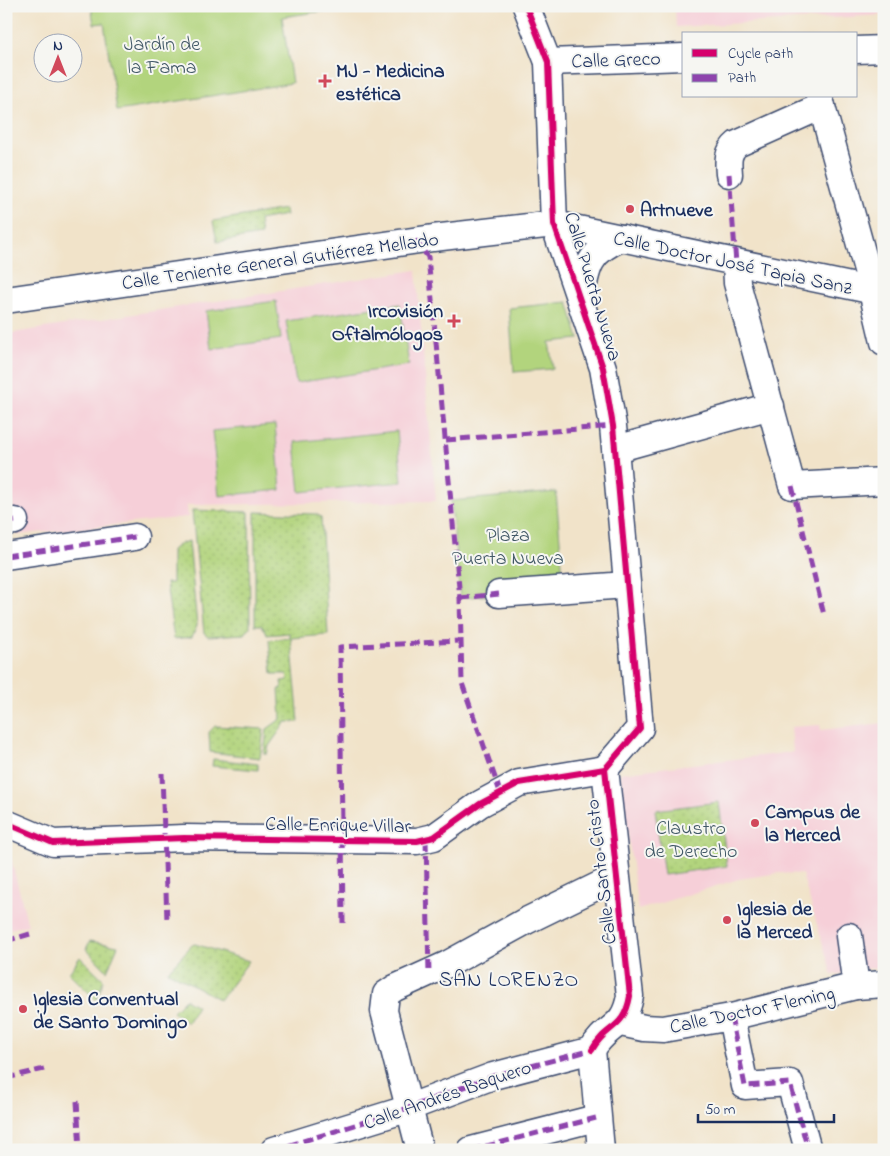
<svg xmlns="http://www.w3.org/2000/svg" width="890" height="1156" viewBox="0 0 890 1156" font-family="'Indie Flower',sans-serif">
<style>
.built{fill:#f6cfd8}
.grass{fill:url(#grass-dots);stroke:#66826e}
.park{fill:#b2d47d;stroke:#66826e}
.lines{fill:none;stroke-linecap:round;stroke-linejoin:round}
.minor-casing{stroke:#3b4a6e;stroke-width:29}
.minor{stroke:#fff;stroke-width:26}
.quiet{stroke:#8e44ad;stroke-width:5;stroke-dasharray:10 5;stroke-linecap:butt}
.cycleway-casing{stroke:#f6f6f2;stroke-width:9}
.cycleway{stroke:#d6006c;stroke-width:6}
.poi-dot{fill:#d1495b;stroke:#f6f6f2;stroke-width:2}
.labels{text-anchor:middle;stroke-width:4;stroke-linejoin:round;paint-order:stroke}
.park-label{font-size:20px;fill:#415866;stroke:#f6f6f2}
.street-label{font-size:20px;fill:#1b2f5e;stroke:#f6f6f2}
.poi-label{font-size:20px;font-weight:bold;fill:#1b2f5e;stroke:#f6f6f2;text-anchor:start}
.neighbourhood-label{font-size:21px;letter-spacing:1px;fill:#1b2f5e;stroke:#f6f6f2}
</style>
<defs>
<pattern id="grass-dots" width="8" height="8" patternUnits="userSpaceOnUse" patternTransform="scale(1.25)"><rect width="8" height="8" fill="#b2d47d"/><path d="M2 2h.1M6 6h.1" fill="none" stroke="#98b66e" stroke-width="1.8" stroke-linecap="round"/></pattern>
</defs>
<rect width="100%" height="100%" fill="#f6f6f2"/>
<filter id="ink" filterUnits="userSpaceOnUse"><feTurbulence type="fractalNoise" baseFrequency=".02" numOctaves="2"/><feDisplacementMap in="SourceGraphic" scale="10" xChannelSelector="R" yChannelSelector="G"/><feConvolveMatrix kernelMatrix="1 2 1 2 8 2 1 2 1" color-interpolation-filters="sRGB"/></filter>
<filter id="wash" filterUnits="userSpaceOnUse"><feTurbulence type="fractalNoise" baseFrequency=".0096" numOctaves="4" result="noise"/><feDisplacementMap in="SourceGraphic" scale="20" xChannelSelector="R" yChannelSelector="G"/><feGaussianBlur stdDeviation="1.12" result="paint"/><feColorMatrix in="noise" values="0 0 0 0 0 0 0 0 0 0 0 0 0 0 0 0 0 1.4 0 .05"/><feComposite in="paint" operator="in"/></filter>
<g filter="url(#wash)">
<rect width="100%" height="100%" fill="#f1e3c9"/>
<!-- built -->
<g class="built">
<path d="M 675,6 L 884,6 L 884,15 L 676,27 Z"/>
<path d="M 416,270 L 436,501 L 187,505 L 188,517 L 17,535 L 6,460 L 6,334 Z"/>
<path d="M 884,723 L 884,966 L 832,975 L 802,874 L 779,873 L 739,879 L 638,910 L 620,773 L 793,752 L 791,727 L 820,725 L 821,730 Z"/>
<path d="M 6,839 L 28,925 L 6,930 Z"/>
</g>
<!-- grass -->
<g class="grass">
<path d="M 285,209 L 286,215 L 259,220 L 261,235 L 217,242 L 213,221 Z"/>
<path d="M 192,510 L 249,512 L 250,627 L 245,634 L 208,636 L 204,633 Z"/>
<path d="M 255,512 L 316,514 L 321,517 L 328,635 L 291,638 L 299,722 L 286,722 L 269,746 L 267,754 L 264,754 L 267,729 L 281,719 L 279,689 L 282,689 L 281,681 L 288,680 L 287,674 L 272,674 L 269,640 L 290,638 L 290,633 L 267,635 L 266,631 L 261,625 L 255,625 Z"/>
<path d="M 189,541 L 197,626 L 192,637 L 174,639 L 166,583 L 172,583 L 172,550 L 179,544 Z"/>
<path d="M 215,726 L 264,729 L 260,758 L 210,752 L 209,732 Z"/>
<path d="M 213,759 L 258,764 L 258,770 L 212,766 Z"/>
<path d="M 719,802 L 727,866 L 664,875 L 655,810 Z"/>
<path d="M 90,941 L 118,946 L 107,971 L 86,949 Z"/>
<path d="M 195,944 L 249,961 L 220,1000 L 168,971 L 192,945 Z"/>
<path d="M 80,957 L 104,980 L 96,1000 L 69,973 Z"/>
<path d="M 185,999 L 197,1006 L 187,1023 L 173,1011 Z"/>
</g>
<!-- park -->
<g class="park">
<path d="M 91,6 L 330,6 L 331,10 L 282,17 L 292,83 L 117,111 L 104,23 L 94,24 Z"/>
<path d="M 276,301 L 281,339 L 211,349 L 206,311 Z"/>
<path d="M 568,302 L 579,339 L 549,342 L 553,369 L 514,372 L 509,308 Z"/>
<path d="M 400,304 L 409,365 L 296,383 L 286,321 Z"/>
<path d="M 275,425 L 281,490 L 219,496 L 212,431 Z"/>
<path d="M 397,431 L 402,482 L 300,492 L 295,442 Z"/>
<path d="M 556,492 L 564,589 L 460,598 L 451,501 Z"/>
</g>
</g>
<g filter="url(#ink)">
<g class="lines">
<defs>
<g id="minor">
<path d="M 526,6 L 548,62 L 554,224 L 603,368 L 613,426 L 640,728 L 605,769 L 630,996 C 624,1031 606,1024 592,1050"/>
<path d="M 856,50 L 884,49"/>
<path d="M 548,62 L 684,57"/>
<path d="M 819,96 L 867,270 L 884,342"/>
<path d="M 729,174 C 728,162 727,152 737,144 L 822,106"/>
<path d="M 736,263 L 737,283 L 792,486 L 884,481"/>
<path d="M 6,300 L 433,238 L 554,224 L 884,293"/>
<path d="M 581,301 C 586,267 589,251 622,238"/>
<path d="M 616,449 L 771,406"/>
<path d="M 6,522 L 15,521"/>
<path d="M 6,556 L 135,537"/>
<path d="M 499,594 L 627,585"/>
<path d="M 6,823 L 53,843 L 184,838 L 417,841 L 434,837 L 480,804 L 519,783 L 605,769"/>
<path d="M 849,936 L 856,986"/>
<path d="M 731,1017 L 745,1086 L 790,1083 L 808,1150"/>
<path d="M 621,1023 L 644,1028 L 663,1029 L 731,1017 L 856,986 L 884,984"/>
<path d="M 592,1050 L 601,1150"/>
<path d="M 274,1150 L 397,1112 L 493,1076 L 592,1050"/>
<path d="M 420,1150 L 384,1011 L 386,994 L 395,988 L 448,964 L 526,921 L 616,877"/>
<path d="M 471,1150 L 596,1118"/>
</g>
</defs>
<!-- minor casing -->
<use href="#minor" class="minor-casing"/>
<!-- minor -->
<use href="#minor" class="minor"/>
<!-- quiet -->
<g class="quiet">
<path d="M 729,174 L 736,263"/>
<path d="M 415,240 L 428,257 L 460,598 L 462,683 L 500,792"/>
<path d="M 446,440 L 613,426"/>
<path d="M 792,486 L 824,615"/>
<path d="M 6,522 L 15,521"/>
<path d="M 6,556 L 135,537"/>
<path d="M 460,598 L 499,594"/>
<path d="M 162,773 L 167,921"/>
<path d="M 426,840 L 429,974"/>
<path d="M 343,923 L 340,647 L 459,641"/>
<path d="M 6,941 L 30,934"/>
<path d="M 883,984 L 884,985"/>
<path d="M 731,1017 L 745,1086 L 790,1083 L 808,1150"/>
<path d="M 6,1078 L 44,1069"/>
<path d="M 77,1101 L 80,1150"/>
<path d="M 274,1150 L 397,1112 L 493,1076 L 592,1050"/>
<path d="M 471,1150 L 596,1118"/>
</g>
<defs>
<g id="cycleway">
<path d="M 526,6 L 548,62 L 554,224 L 603,368 L 613,426 L 640,728 L 605,769 L 630,996 C 624,1031 606,1024 592,1050"/>
<path d="M 6,823 L 53,843 L 184,838 L 417,841 L 434,837 L 480,804 L 519,783 L 605,769"/>
</g>
</defs>
<!-- cycleway casing -->
<use href="#cycleway" class="cycleway-casing"/>
<!-- cycleway -->
<use href="#cycleway" class="cycleway"/>
</g>
</g>
<!-- markers -->
<g class="poi-dot">
<path d="M322.5 73.5h5v5h5v5h-5v5h-5v-5h-5v-5h5z"/>
<circle cx="630" cy="209" r="5"/>
<path d="M451.5 313.5h5v5h5v5h-5v5h-5v-5h-5v-5h5z"/>
<circle cx="755" cy="823" r="5"/>
<circle cx="727" cy="920" r="5"/>
<circle cx="23" cy="1009" r="5"/>
</g>
<g class="labels">
<!-- park labels -->
<g class="park-label">
<text x="162" y="50">Jardín de<tspan x="162" dy="23">la Fama</tspan></text>
<text x="508" y="541">Plaza<tspan x="508" dy="23">Puerta Nueva</tspan></text>
<text x="691" y="834">Claustro<tspan x="691" dy="23">de Derecho</tspan></text>
</g>
<!-- street labels -->
<g class="street-label">
<text transform="translate(616 59) rotate(-2)" y="7">Calle Greco</text>
<text transform="translate(280 260) rotate(-8)" y="7">Calle Teniente General Gutiérrez Mellado</text>
<text transform="translate(733 262) rotate(12)" y="7">Calle Doctor José Tapia Sanz</text>
<text transform="translate(594 286) rotate(73)" y="7">Calle Puerta Nueva</text>
<text transform="translate(338 824) rotate(1)" y="7">Calle Enrique Villar</text>
<text transform="translate(600 872) rotate(-97)" y="7">Calle Santo Cristo</text>
<text transform="translate(752 1009) rotate(-12)" y="7">Calle Doctor Fleming</text>
<text transform="translate(447 1094) rotate(-19)" y="7">Calle Andrés Baquero</text>
</g>
<!-- poi labels -->
<g class="poi-label">
<text x="336" y="77">MJ - Medicina<tspan x="336" dy="23">estética</tspan></text>
<text x="640" y="216">Artnueve</text>
<text x="443" y="317" text-anchor="end">Ircovisión<tspan x="443" dy="23">Oftalmólogos</tspan></text>
<text x="765" y="818">Campus de<tspan x="765" dy="23">la Merced</tspan></text>
<text x="737" y="915">Iglesia de<tspan x="737" dy="23">la Merced</tspan></text>
<text x="33" y="1005">Iglesia Conventual<tspan x="33" dy="23">de Santo Domingo</tspan></text>
</g>
<!-- neighbourhood labels -->
<g class="neighbourhood-label">
<text x="509" y="986">SAN LORENZO</text>
</g>
</g>
<!-- margin -->
<rect width="890" height="1156" fill="none" stroke="#f6f6f2" stroke-width="25"/>
<!-- legend -->
<rect x="682" y="32" width="175" height="65" fill="#f6f6f2" stroke="#9ea6b7"/>
<rect x="692" y="49" width="25" height="8" fill="#d6006c" stroke="#9ea6b7"/>
<text x="728" y="58" font-size="15" fill="#1b2f5e">Cycle path</text>
<rect x="692" y="74" width="25" height="8" fill="#8e44ad" stroke="#9ea6b7"/>
<text x="728" y="82" font-size="15" fill="#1b2f5e">Path</text>
<!-- north arrow -->
<g transform="translate(58 58)"><circle r="24" fill="#f6f6f2" stroke="#9ea6b7"/>
<path d="M0-4L9 19L0 12L-9 19Z" fill="#d1495b"/>
<text y="-8" font-size="14" font-weight="bold" text-anchor="middle" fill="#1b2f5e">N</text>
</g>
<!-- scale -->
<path d="M698 1114v8h136v-8" fill="none" stroke="#1b2f5e" stroke-width="2.5"/>
<text x="705" y="1114" font-size="15" fill="#1b2f5e" stroke="#f6f6f2" stroke-width="4" paint-order="stroke">50 m</text>
</svg>
